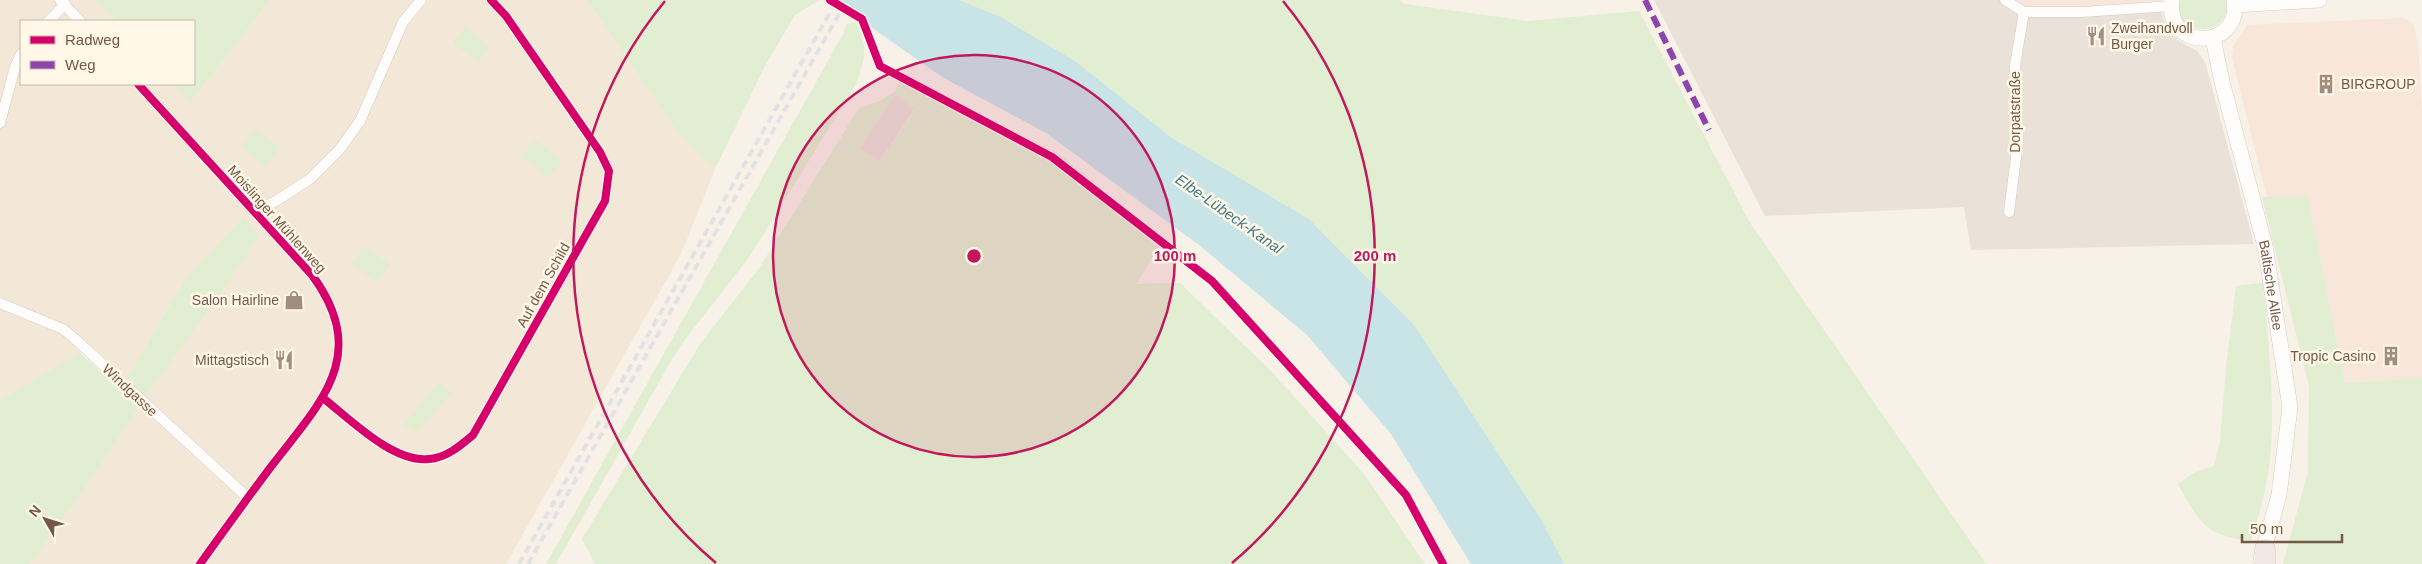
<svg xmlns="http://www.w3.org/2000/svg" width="2422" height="564" viewBox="0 0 2422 564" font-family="Helvetica,sans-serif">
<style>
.residential{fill:#f3e7d7}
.commercial{fill:#f8e6da}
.industrial{fill:#eae1d8}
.green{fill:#e1eed1;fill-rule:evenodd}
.water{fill:#c9e4e7}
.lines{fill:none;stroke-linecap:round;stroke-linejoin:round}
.street-casing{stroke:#d6ccc2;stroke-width:11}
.secondary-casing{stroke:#d7cdc4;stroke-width:16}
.highway-casing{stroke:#d5ccc4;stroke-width:21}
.street{stroke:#fefdfb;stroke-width:10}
.secondary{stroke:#fefdfb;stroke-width:15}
.highway{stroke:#f1e8e3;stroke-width:20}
.rail{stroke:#e4e1e4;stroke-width:4;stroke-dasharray:8 5;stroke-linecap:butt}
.quiet{stroke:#8e44ad;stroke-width:6;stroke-dasharray:12 6;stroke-linecap:butt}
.cycleway-casing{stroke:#fff7e8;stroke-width:11}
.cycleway{stroke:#d6006c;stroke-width:8}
.ring{fill:none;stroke:#c2185b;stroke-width:2.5}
.labels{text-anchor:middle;stroke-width:5;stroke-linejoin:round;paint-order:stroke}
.poi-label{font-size:14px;fill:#755947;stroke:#fff7e8;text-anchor:end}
.street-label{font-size:14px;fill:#755947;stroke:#fff7e8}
.water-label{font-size:15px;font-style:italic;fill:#407a8a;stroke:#fff7e8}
.centre{fill:#c2185b;stroke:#fff7e8;stroke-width:2.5}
.ring-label{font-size:15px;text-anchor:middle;font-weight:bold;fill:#c2185b;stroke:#fff7e8;stroke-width:5;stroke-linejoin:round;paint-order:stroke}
</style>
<rect width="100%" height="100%" fill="#f7f1e7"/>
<!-- residential -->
<path class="residential" d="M 0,0 L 96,0 L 118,21 L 21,21 L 21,84 L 173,84 L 190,103 L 270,0 L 587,0 L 676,130 L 715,169 L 681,254 L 506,564 L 30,564 L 78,498 L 146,396 L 216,301 L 259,236 L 243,218 L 183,283 L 127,378 L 89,344 L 80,353 L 0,400 Z"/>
<!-- commercial -->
<g class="commercial">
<path d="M 2005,0 L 2161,0 L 2161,7 L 2024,12 Z"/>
<path d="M 2403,18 L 2409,20 L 2414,26 L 2418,43 L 2422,113 L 2422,378 L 2345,383 L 2308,196 L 2267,198 L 2232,57 L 2233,47 L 2247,25 Z"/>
</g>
<!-- industrial -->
<g class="industrial">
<path d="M 1654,0 L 2005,0 L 2019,9 L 2161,7 L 2165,25 L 2179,41 L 2197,51 L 2205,62 L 2254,244 L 1971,250 L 1964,207 L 1765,216 Z"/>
<path d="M 895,95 L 915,108 L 879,162 L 859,149 Z"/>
</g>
<!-- green -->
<g class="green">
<path d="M 96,0 L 270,0 L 190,103 L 173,84 L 194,84 L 194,21 L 118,21 Z"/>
<path d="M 587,0 L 819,0 L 795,15 L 765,66 L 715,169 L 676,130 Z"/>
<path d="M 959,0 L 1399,0 L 1405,4 L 1528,21 L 1639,11 L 1750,223 L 1986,564 L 1564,564 L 1541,519 L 1414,325 L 1309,219 L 1172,138 L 1075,61 L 1001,17 Z"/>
<path d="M 2178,0 L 2226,0 C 2231,29 2198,39 2180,18 Z"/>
<path d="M 856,22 C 868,47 866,58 856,84 L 750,256 L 683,342 L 671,361 L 556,564 L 546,564 L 843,34 L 847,24 Z"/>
<path d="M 465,27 L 490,47 L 478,62 L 453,43 Z"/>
<path d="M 903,72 L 1059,154 L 1164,238 L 1136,284 L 1180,283 L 1271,371 L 1365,475 L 1425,564 L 595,564 L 582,539 L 700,344 L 760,267 L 859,108 L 880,101 L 895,91 ZM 895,95 L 915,109 L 879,162 L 859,149 Z"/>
<path d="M 256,129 L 280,148 L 266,166 L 242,147 Z"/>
<path d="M 535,140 L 562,161 L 549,177 L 522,156 Z"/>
<path d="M 2308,196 L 2345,383 L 2422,378 L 2422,564 L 2283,564 L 2308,471 L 2309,386 L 2262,197 Z"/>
<path d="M 243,217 L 259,236 L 216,301 L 146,396 L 78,498 L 30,564 L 0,564 L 0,400 L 80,353 L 118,387 L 127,378 L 183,283 Z"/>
<path d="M 365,246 L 390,265 L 376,282 L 352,263 Z"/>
<path d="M 2263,283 C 2268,349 2279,419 2266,485 C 2263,503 2256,522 2251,540 C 2206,538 2198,520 2178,484 L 2193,473 L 2214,466 L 2220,442 L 2226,367 L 2236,286 Z"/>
<path d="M 438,382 L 452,393 L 416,432 L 404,425 Z"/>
</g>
<!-- water -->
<path class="water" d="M 839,0 L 959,0 L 1001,17 L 1075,61 L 1172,138 L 1309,219 L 1414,325 L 1541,519 L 1564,564 L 1471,564 L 1391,434 L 1307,335 L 1199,245 L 1046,133 L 942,77 L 871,27 L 864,15 Z"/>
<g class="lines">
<defs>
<g id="street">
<path d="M 60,0 L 80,21"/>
<path d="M 2005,0 L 2024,12 L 2082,12 L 2171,6"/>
<path d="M 49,21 L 65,4"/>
<path d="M 138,84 L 312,275 C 372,356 319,404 270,468 C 246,500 223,532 200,564"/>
<path d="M 0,123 L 15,67 L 21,54"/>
<path d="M 255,211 L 276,201 L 310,179 L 340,149 L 360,121 L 403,22 L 421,0"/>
<path d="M 2009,212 L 2018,142 L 2015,65 L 2024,12"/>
<path d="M 0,303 L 63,329 L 75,339 L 247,497"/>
<path d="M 323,398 C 350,419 393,463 429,459 C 446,458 460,446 473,435 L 605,201 L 609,171 L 600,152 L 506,16 L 491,0"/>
</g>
<g id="secondary">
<path d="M 2172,0 C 2164,52 2243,50 2234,0"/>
<path d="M 2235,5 L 2319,0"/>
<path id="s1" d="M 2213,38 L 2222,82 L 2265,246 L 2290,407 L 2279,495 L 2261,559"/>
</g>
<path id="highway" d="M 2265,564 L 2265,549"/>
</defs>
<!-- street casing -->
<use href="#street" class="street-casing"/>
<!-- secondary casing -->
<use href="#secondary" class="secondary-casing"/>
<!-- highway casing -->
<use href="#highway" class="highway-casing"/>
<!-- street -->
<use href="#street" class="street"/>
<!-- secondary -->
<use href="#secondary" class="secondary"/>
<!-- highway -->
<use href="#highway" class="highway"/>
<!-- rail -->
<g class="rail">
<path d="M 519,564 L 837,0"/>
<path d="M 528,564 L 847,0"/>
</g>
<!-- quiet -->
<path class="quiet" d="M 1645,0 L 1709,130"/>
<defs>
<g id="cycleway">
<path d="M 830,0 L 862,19 L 880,66 L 1052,157 L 1212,281 L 1406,495 L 1443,564"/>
<path d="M 138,84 L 312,275 C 372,356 319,404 270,468 C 246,500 223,532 200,564"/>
<path d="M 323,398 C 350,419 393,463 429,459 C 446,458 460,446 473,435 L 605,201 L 609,171 L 600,152 L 506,16 L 491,0"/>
</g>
</defs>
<!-- cycleway casing -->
<use href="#cycleway" class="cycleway-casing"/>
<!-- cycleway -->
<use href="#cycleway" class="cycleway"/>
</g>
<!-- distance rings -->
<circle cx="974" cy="256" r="201" fill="#c2185b" fill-opacity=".12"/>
<g class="ring">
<circle cx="974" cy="256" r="201"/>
<path d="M716 563A401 401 0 0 1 665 1M1283 1A401 401 0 0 1 1232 563"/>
</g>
<!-- icons -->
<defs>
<symbol id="restaurant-bare" viewBox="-9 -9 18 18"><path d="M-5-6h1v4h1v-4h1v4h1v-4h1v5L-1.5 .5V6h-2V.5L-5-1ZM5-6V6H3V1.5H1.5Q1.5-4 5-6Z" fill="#a28e7f" stroke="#fff7e8" stroke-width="2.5" paint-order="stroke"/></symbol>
<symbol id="building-bare" viewBox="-9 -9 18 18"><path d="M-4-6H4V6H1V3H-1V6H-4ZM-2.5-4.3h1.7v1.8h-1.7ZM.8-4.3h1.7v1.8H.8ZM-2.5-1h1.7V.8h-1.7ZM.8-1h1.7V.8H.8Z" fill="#a28e7f" stroke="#fff7e8" stroke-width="2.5" paint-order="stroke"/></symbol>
<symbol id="shop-bare" viewBox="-9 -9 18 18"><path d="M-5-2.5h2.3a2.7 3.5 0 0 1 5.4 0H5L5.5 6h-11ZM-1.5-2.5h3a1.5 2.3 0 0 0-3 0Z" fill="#a28e7f" stroke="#fff7e8" stroke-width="2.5" paint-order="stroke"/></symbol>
</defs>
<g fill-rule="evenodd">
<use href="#restaurant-bare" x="2082" y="22" width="28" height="28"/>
<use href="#building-bare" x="2312" y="70" width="28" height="28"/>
<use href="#shop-bare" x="280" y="286" width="28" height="28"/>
<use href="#building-bare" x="2377" y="342" width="28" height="28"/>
<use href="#restaurant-bare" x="270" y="346" width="28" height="28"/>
</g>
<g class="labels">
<!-- poi labels -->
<g class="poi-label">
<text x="2111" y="33" text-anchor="start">Zweihandvoll<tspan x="2111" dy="16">Burger</tspan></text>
<text x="2341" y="89" text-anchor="start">BIRGROUP</text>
<text x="279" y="305">Salon Hairline</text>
<text x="2376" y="361">Tropic Casino</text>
<text x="269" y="365">Mittagstisch</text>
</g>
<!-- street labels -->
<g class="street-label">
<text transform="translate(2015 112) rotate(-90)" y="5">Dorpatstraße</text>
<text transform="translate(277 219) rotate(48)" y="5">Moislinger Mühlenweg</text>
<text transform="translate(543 285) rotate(-61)" y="5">Auf dem Schild</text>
<text dy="5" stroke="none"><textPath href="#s1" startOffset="254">Baltische Allee</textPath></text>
<text transform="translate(130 390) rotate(43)" y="5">Windgasse</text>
</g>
<!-- water labels -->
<g class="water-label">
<text transform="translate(1229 214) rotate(35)" y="5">Elbe-Lübeck-Kanal</text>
</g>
</g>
<circle cx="974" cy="256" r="8" class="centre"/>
<g class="ring-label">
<text x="1175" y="261">100 m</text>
<text x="1375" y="261">200 m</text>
</g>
<!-- legend -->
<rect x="20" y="20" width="175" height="65" fill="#fff7e8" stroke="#c8b8a8"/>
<rect x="30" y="36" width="25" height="8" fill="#d6006c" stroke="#c8b8a8"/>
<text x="65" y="45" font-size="15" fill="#755947">Radweg</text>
<rect x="30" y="61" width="25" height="8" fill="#8e44ad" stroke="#c8b8a8"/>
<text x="65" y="70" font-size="15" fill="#755947">Weg</text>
<!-- north arrow -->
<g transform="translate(45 519) rotate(309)" stroke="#fff7e8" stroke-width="4" paint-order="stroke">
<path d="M0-4L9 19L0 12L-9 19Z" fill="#755947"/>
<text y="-8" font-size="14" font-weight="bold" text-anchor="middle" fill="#755947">N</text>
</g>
<!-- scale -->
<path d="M2242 534v8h100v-8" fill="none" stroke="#755947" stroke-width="2.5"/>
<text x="2250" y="534" font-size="15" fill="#755947" stroke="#fff7e8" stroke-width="4" paint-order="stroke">50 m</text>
</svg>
